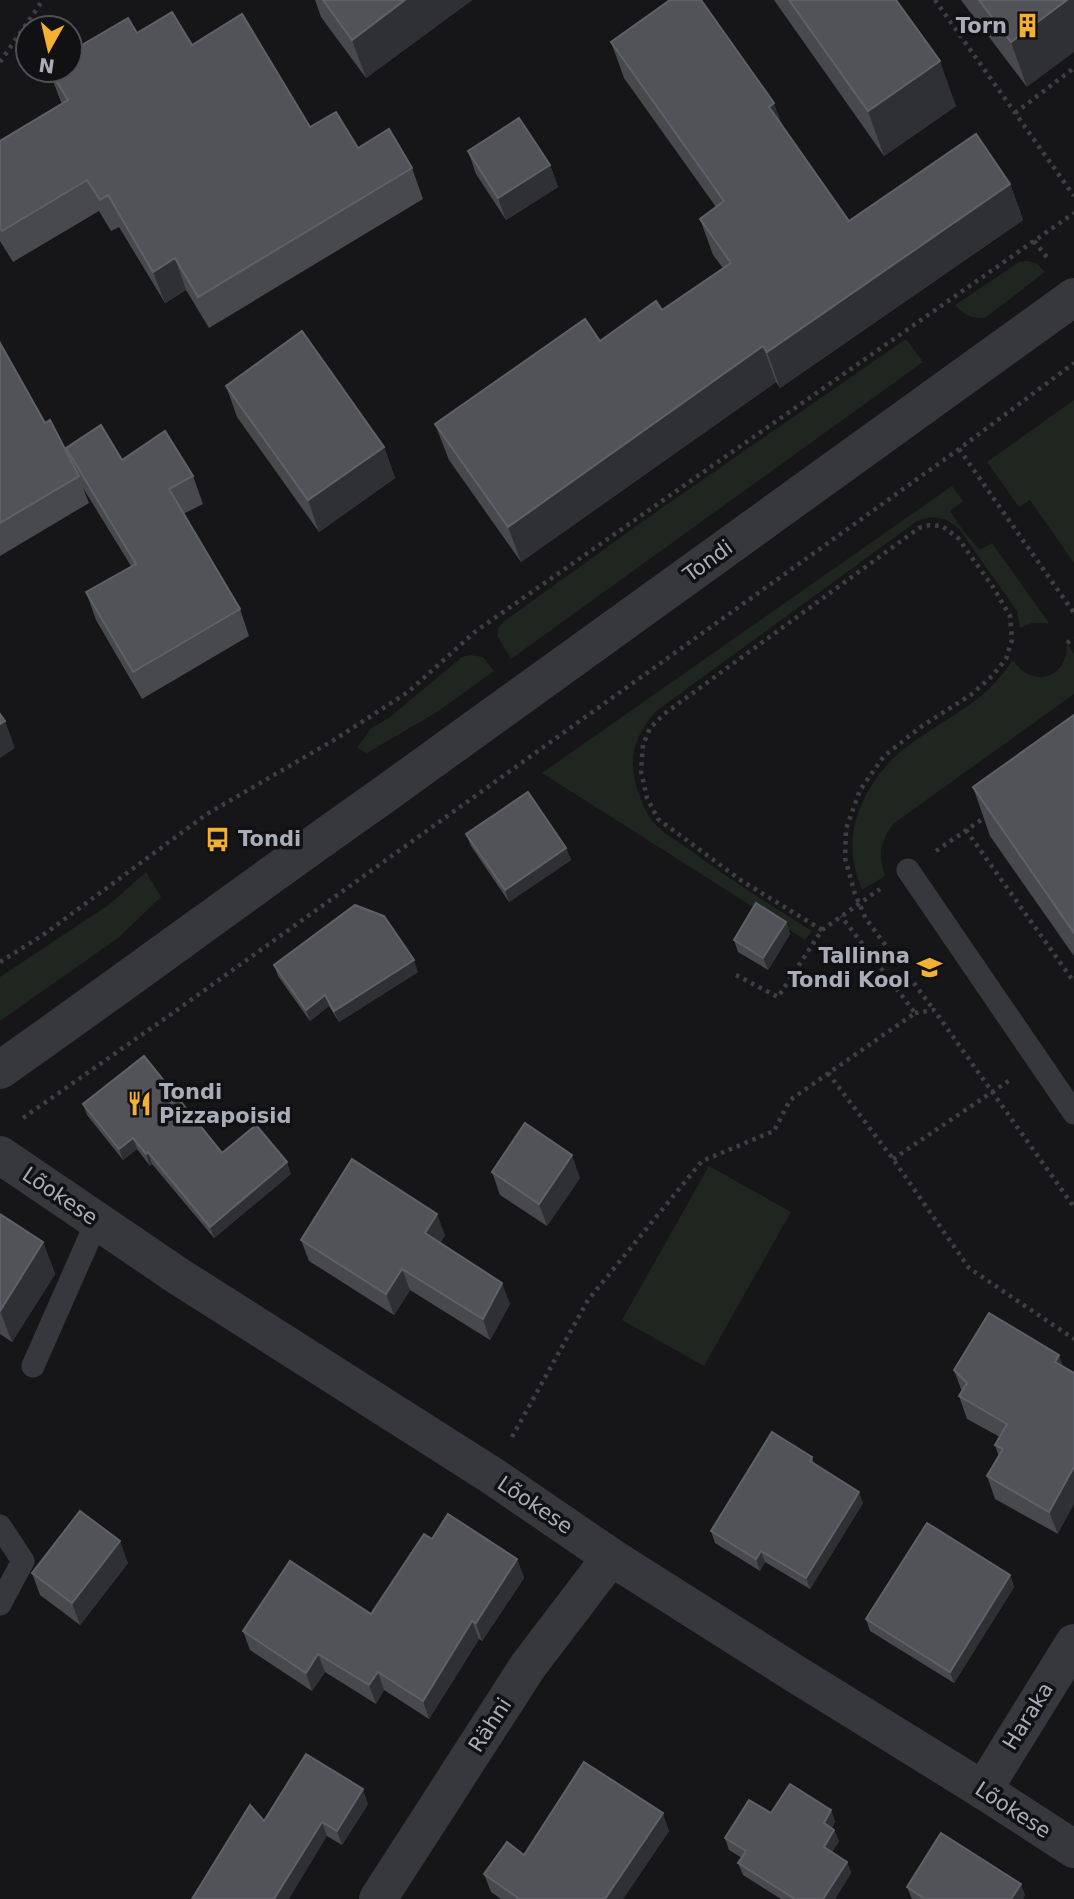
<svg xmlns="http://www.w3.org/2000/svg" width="1074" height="1899" viewBox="0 0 1074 1899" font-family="'DejaVu Sans',sans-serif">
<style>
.grass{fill:#1e261f}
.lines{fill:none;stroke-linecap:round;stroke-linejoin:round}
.path{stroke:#3d3f44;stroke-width:4.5;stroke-dasharray:3.5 5;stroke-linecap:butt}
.service{stroke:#37383d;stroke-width:23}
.minor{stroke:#37383d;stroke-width:38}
.tertiary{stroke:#37383d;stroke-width:38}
.wall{fill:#47494d}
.shaded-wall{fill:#2f3033}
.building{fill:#525359;stroke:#5f6168;stroke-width:2}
.labels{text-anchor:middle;stroke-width:7;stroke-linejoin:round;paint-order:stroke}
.poi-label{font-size:21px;font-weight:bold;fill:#a8adb8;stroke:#111113;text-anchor:end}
.street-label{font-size:21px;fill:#a8adb8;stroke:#111113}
</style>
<rect width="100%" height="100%" fill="#161618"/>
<!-- grass -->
<g class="grass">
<path d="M 1027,261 L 1036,263 L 1045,272 L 985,318 C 972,319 964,315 955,305 L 1019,262 Z"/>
<path d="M 906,339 L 923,362 L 511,659 L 498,637 L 498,628 L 503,622 L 646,519 Z"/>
<path d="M 1074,400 L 1074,563 L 1030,500 L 1019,507 L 987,462 Z"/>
<path d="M 952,486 L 963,501 L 950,511 L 964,532 L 980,550 L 992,543 L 1049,623 L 1032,623 L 1020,628 L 1017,611 L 959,529 L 945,519 L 930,517 L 917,521 L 655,712 C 634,738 627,758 638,791 C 641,799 644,809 649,816 C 658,831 676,840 690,850 C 729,879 770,905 812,931 L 805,940 L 542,773 Z"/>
<path d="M 1067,643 L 1074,654 L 1074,694 L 893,824 C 880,843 878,853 885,876 L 862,890 C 859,881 856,873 854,864 C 846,824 868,781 898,754 C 922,733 951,719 977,699 C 991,689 1003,674 1013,660 C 1032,690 1068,678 1067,643 Z"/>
<path d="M 470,655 L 483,657 L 494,671 L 437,712 L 367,753 L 357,748 L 371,728 L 389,718 L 462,657 Z"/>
<path d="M 146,872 L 161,897 L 118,938 L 0,1021 L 0,977 L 110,904 Z"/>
<path d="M 709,1166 L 791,1212 L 704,1366 L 622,1320 Z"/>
</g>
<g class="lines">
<!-- path -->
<g class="path">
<path d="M 935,0 L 1074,196"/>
<path d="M 0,62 L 43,0"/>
<path d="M 1015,113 L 1074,68"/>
<path d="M 1034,241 L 1050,261"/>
<path d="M 959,449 L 1074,613"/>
<path d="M 1067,643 L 1074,638"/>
<path d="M 966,830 L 1074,982"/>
<path d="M 936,851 L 987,816"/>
<path d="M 822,930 L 742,881 L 658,819 L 647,798 L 641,771 L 643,745 L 650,728 L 664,714 L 919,528 L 930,525 L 942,526 L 958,538 L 993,587 L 1010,616 L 1012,640 L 1006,659 L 992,676 L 972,694 L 922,726 L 884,756 L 860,790 L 846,829 L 845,858 L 855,894 L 866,919 L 934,1010"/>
<path d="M 0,962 L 43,935 L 207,814 L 334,740 L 408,692 L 476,631 L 1074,213"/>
<path d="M 736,975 L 778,997 L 822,930 L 880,889"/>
<path d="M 915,1013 L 934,1010 L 1074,1207"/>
<path d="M 828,1073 L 893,1159 L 969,1268 L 1074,1339"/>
<path d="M 23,1118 L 170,1015 L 959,449 L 1074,363"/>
<path d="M 893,1159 L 1010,1080"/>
<path d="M 512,1437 L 588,1300 L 702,1161 L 774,1131 L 790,1100 L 915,1013 L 841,916"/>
</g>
<!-- service -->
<g class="service">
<path d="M 908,870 L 1074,1113"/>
<path d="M 33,1366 L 97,1221"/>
<path d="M 0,1526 L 23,1561 L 0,1604"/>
</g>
<!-- minor -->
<g class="minor">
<path d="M 0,1155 L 178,1276 L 491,1475 L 611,1557 L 794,1673 L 983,1790 L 1074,1849"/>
<path d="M 983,1790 L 1074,1643"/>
<path d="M 378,1899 L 528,1666 L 611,1557"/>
</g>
<!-- tertiary -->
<path class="tertiary" d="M 0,1070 C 127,981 251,888 378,799 L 1074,297"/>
</g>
<!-- wall -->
<g class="wall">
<path d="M 315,0 L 472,0 L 366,78 L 321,17 Z"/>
<path d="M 774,0 L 896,0 L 956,106 L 884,156 Z"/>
<path d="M 961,0 L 1074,0 L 1027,87 Z"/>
<path d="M 137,33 L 192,45 L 310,127 L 358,148 L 412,168 L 423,199 L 209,328 L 186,290 L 165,303 L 119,227 L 111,231 L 99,211 L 13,262 L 0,241 L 0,141 L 62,104 L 59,97 L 49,70 L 70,70 Z"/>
<path d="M 611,42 L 782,126 L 849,221 L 1010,184 L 1023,220 L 780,388 L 776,382 L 521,562 L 449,460 L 435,424 L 600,341 L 662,310 L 723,268 L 713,255 L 700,219 L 716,207 L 624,78 Z"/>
<path d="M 468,151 L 550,165 L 558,187 L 506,220 L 476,174 Z"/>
<path d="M 0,343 L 45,423 L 68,456 L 66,448 L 193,476 L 203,504 L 183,514 L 240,609 L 249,636 L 142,699 L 96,620 L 86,592 L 131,566 L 83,488 L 89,503 L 0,556 Z"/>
<path d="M 226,386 L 384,447 L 395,478 L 319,532 L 237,417 Z"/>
<path d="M 1074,715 L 1074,956 L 990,836 L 973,787 Z"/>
<path d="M 466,834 L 566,848 L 571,860 L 509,902 L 471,846 Z"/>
<path d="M 786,922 L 790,934 L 768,970 L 738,952 L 734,940 Z"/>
<path d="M 274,965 L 418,972 L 339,1022 L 329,1006 L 310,1021 L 278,976 Z"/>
<path d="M 83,1104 L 222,1153 L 291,1174 L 214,1238 L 152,1164 L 150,1166 L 137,1149 L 123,1160 L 87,1115 Z"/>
<path d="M 492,1172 L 580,1178 L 547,1226 L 500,1195 Z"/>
<path d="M 0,1214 L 43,1242 L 55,1274 L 12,1342 L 0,1334 Z"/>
<path d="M 445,1235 L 440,1243 L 510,1304 L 490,1340 L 410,1290 L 394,1315 L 309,1261 L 301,1240 Z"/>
<path d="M 989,1313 L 1058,1534 L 995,1499 L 987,1476 L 999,1457 L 995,1445 L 1000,1437 L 967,1419 L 959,1396 L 962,1392 L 954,1370 Z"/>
<path d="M 812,1457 L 814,1464 L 863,1503 L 810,1589 L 765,1562 L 760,1571 L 715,1543 L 711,1531 Z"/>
<path d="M 432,1539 L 517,1559 L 524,1578 L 482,1641 L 479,1639 L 429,1719 L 384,1690 L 376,1704 L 325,1672 L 312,1691 L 250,1650 L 243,1631 L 371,1614 Z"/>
<path d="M 128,1563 L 80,1625 L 40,1595 L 32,1573 Z"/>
<path d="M 1010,1575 L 1014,1587 L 954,1683 L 870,1631 L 866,1619 Z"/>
<path d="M 368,1804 L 342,1845 L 327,1836 L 264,1821 Z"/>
<path d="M 831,1810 L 835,1822 L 832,1828 L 834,1830 L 839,1841 L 832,1852 L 847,1862 L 851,1873 L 835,1899 L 781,1899 L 743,1875 L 738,1863 L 742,1858 L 729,1850 L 725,1838 L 771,1813 Z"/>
<path d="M 669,1831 L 623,1899 L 501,1899 L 491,1892 L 484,1874 Z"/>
<path d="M 907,1887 L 1025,1895 L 1023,1899 L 912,1899 Z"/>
</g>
<!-- shaded-wall -->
<g class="shaded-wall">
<path d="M 405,0 L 472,0 L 366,78 L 352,40 Z"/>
<path d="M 1067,0 L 1074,0 L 1074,52 L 1027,87 L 1011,42 Z"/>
<path d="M 940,61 L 956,106 L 884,156 L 868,111 Z"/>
<path d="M 774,103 L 787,139 L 769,107 Z"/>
<path d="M 550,165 L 558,187 L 506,220 L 498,198 Z"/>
<path d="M 1010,184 L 1023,220 L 780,388 L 767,352 Z"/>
<path d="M 175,258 L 186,290 L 165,303 L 153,272 Z"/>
<path d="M 763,346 L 776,382 L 521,562 L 508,527 Z"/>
<path d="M 384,447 L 395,478 L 319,532 L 308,500 Z"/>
<path d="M 5,721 L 15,748 L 0,758 L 0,724 Z"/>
<path d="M 566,848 L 571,860 L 509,902 L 505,890 Z"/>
<path d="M 786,922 L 790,934 L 768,970 L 763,958 Z"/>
<path d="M 414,960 L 418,972 L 339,1022 L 334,1011 Z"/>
<path d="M 325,995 L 329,1006 L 310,1021 L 306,1010 Z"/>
<path d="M 133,1138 L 137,1149 L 123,1160 L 119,1149 Z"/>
<path d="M 148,1152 L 152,1164 L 150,1166 L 146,1154 Z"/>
<path d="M 572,1155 L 580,1178 L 547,1226 L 539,1204 Z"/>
<path d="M 287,1162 L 291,1174 L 214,1238 L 210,1227 Z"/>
<path d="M 437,1214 L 445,1235 L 433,1254 L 425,1233 Z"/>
<path d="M 43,1242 L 55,1274 L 12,1342 L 0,1311 Z"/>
<path d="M 402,1269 L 410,1290 L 394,1315 L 386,1294 Z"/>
<path d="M 502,1283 L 510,1304 L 490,1340 L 483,1319 Z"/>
<path d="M 1059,1355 L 1067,1377 L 1055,1362 Z"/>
<path d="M 1074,1467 L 1074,1504 L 1058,1534 L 1049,1512 Z"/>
<path d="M 859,1492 L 863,1503 L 810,1589 L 806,1578 Z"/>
<path d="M 120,1541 L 128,1563 L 80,1625 L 72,1603 Z"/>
<path d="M 761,1551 L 765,1562 L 760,1571 L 756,1559 Z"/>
<path d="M 517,1559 L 524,1578 L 482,1641 L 476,1623 Z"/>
<path d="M 1010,1575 L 1014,1587 L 954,1683 L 950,1672 Z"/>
<path d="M 472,1621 L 479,1639 L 429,1719 L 423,1701 Z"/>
<path d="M 318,1654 L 325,1672 L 312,1691 L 306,1673 Z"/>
<path d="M 378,1672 L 384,1690 L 376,1704 L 369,1685 Z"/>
<path d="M 363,1789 L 368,1804 L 342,1845 L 337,1831 Z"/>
<path d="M 831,1810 L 835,1822 L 828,1835 L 824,1823 Z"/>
<path d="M 663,1813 L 669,1831 L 623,1899 L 605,1899 Z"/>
<path d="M 322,1822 L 327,1836 L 289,1899 L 274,1899 Z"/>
<path d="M 834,1830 L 839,1841 L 828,1858 L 824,1847 Z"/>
<path d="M 847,1862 L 851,1873 L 835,1899 L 823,1899 Z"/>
<path d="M 1021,1884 L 1025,1895 L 1023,1899 L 1011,1899 Z"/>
</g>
<!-- building -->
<g class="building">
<path d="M 323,0 L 405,0 L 352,40 Z"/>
<path d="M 670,0 L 701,0 L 774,103 L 769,107 L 849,221 L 976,134 L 1010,184 L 767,352 L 763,346 L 508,527 L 435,424 L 585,319 L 600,341 L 656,301 L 662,310 L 731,263 L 700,219 L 724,201 L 611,42 Z"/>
<path d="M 789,0 L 896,0 L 940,61 L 868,111 Z"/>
<path d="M 979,0 L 1067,0 L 1011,42 Z"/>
<path d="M 172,12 L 192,45 L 242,14 L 310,127 L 336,112 L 358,148 L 389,129 L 412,168 L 198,297 L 175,258 L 153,272 L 108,195 L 100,200 L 87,180 L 2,231 L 0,228 L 0,141 L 68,100 L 50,70 L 70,70 L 70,52 L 128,18 L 137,33 Z"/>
<path d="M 519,118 L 550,165 L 498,198 L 468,151 Z"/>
<path d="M 302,331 L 384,447 L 308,500 L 226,386 Z"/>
<path d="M 0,343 L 45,423 L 50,420 L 79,476 L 0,523 Z"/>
<path d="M 101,425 L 122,460 L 165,431 L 193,476 L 169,489 L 240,609 L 133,672 L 86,592 L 136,564 L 66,448 Z"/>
<path d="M 0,714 L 5,721 L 0,724 Z"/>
<path d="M 1074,715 L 1074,933 L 973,787 Z"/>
<path d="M 528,792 L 566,848 L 505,890 L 466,834 Z"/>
<path d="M 756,903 L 786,922 L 763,958 L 734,940 Z"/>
<path d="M 355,905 L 384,916 L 414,960 L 334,1011 L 325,995 L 306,1010 L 274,965 Z"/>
<path d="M 144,1056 L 222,1153 L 256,1125 L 287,1162 L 210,1227 L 148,1152 L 146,1154 L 133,1138 L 119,1149 L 83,1104 Z"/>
<path d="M 525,1123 L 572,1155 L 539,1204 L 492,1172 Z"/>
<path d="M 352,1159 L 437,1214 L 425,1233 L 502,1283 L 483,1319 L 402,1269 L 386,1294 L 301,1240 Z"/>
<path d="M 0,1214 L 43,1242 L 0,1311 Z"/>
<path d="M 989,1313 L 1059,1355 L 1055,1362 L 1074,1373 L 1074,1467 L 1049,1512 L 987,1476 L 1003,1449 L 995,1445 L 1007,1424 L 959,1396 L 967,1383 L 954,1370 Z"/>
<path d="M 772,1432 L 812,1457 L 810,1461 L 859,1492 L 806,1578 L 761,1551 L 756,1559 L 711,1531 Z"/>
<path d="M 80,1511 L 120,1541 L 72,1603 L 32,1573 Z"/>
<path d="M 448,1514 L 517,1559 L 476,1623 L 472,1621 L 423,1701 L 378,1672 L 369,1685 L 318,1654 L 306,1673 L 243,1631 L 290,1561 L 371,1614 L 424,1534 L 432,1539 Z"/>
<path d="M 927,1523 L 1010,1575 L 950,1672 L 866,1619 Z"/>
<path d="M 306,1754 L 363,1789 L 337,1831 L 322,1822 L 274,1899 L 192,1899 L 250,1805 L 264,1821 Z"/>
<path d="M 584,1762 L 663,1813 L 605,1899 L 517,1899 L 518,1898 L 484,1874 L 507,1842 L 524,1855 Z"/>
<path d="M 790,1784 L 831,1810 L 824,1823 L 834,1830 L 824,1847 L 847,1862 L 823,1899 L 795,1899 L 738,1863 L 746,1851 L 725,1838 L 749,1800 L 771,1813 Z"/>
<path d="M 941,1833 L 1021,1884 L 1011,1899 L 925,1899 L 907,1887 Z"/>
</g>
<!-- icons -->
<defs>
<symbol id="building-bare" viewBox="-9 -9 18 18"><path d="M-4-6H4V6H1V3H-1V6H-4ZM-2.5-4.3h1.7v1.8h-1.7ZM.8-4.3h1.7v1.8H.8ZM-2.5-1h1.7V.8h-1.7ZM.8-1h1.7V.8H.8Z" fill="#f2b134" stroke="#111113" stroke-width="2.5" paint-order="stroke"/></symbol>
<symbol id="bus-bare" viewBox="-9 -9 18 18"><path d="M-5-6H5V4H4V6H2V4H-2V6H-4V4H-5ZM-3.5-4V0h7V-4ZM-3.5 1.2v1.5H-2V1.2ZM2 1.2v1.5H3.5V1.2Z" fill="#f2b134" stroke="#111113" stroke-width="2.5" paint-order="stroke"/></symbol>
<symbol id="school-bare" viewBox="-9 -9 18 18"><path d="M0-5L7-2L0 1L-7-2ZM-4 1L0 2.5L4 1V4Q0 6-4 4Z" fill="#f2b134" stroke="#111113" stroke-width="2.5" paint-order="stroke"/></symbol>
<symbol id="restaurant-bare" viewBox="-9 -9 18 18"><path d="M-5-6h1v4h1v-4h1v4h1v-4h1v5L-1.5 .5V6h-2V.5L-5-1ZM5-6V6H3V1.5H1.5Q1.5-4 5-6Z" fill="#f2b134" stroke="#111113" stroke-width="2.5" paint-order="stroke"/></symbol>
</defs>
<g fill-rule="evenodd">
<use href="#building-bare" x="1010" y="8" width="35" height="35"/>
<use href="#bus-bare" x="200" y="822" width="35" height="35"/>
<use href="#school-bare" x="912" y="950" width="35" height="35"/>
<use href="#restaurant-bare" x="122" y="1086" width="35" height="35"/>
</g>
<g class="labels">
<!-- poi labels -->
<g class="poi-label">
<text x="1007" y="33">Torn</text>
<text x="238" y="846" text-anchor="start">Tondi</text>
<text x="910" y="963">Tallinna<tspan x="910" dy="24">Tondi Kool</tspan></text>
<text x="159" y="1099" text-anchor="start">Tondi<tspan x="159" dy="24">Pizzapoisid</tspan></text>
</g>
<!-- street labels -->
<g class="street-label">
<text transform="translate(708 561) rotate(-36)" y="7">Tondi</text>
<text transform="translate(60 1196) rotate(34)" y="7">Lõokese</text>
<text transform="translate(535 1505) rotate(34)" y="7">Lõokese</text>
<text transform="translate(1028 1716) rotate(-58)" y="7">Haraka</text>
<text transform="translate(490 1725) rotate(-57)" y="7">Rähni</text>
<text transform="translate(1013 1810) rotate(33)" y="7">Lõokese</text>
</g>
</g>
<!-- north arrow -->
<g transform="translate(49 49) rotate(188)"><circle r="33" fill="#111113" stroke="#4d4f55" stroke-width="2"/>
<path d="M0-5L12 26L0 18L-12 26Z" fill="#f2b134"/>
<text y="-10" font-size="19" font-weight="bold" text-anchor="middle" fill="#a8adb8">N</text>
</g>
</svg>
